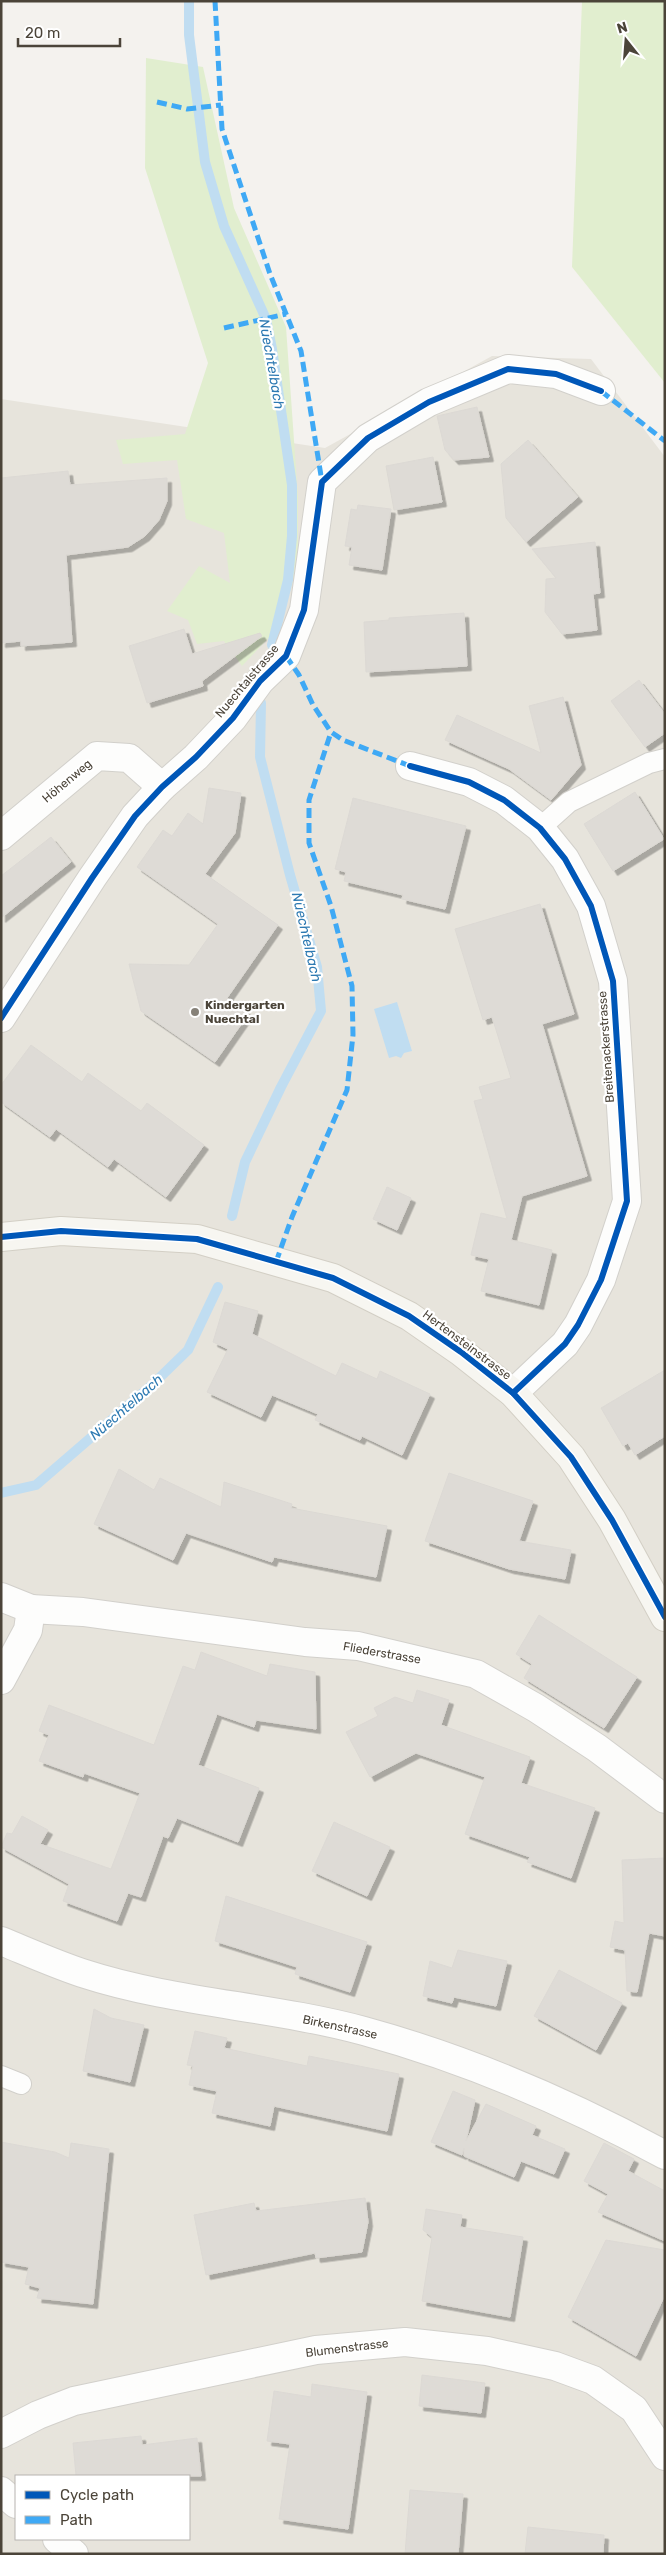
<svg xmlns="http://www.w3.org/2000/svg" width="666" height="2555" viewBox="0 0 666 2555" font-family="Rubik,sans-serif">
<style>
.residential{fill:#e7e4dc;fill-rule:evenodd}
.green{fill:#e1eecf}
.water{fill:#c0ddf1}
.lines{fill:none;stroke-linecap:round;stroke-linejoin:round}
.stream{stroke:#c0ddf1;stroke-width:10}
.building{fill:#dedbd6;stroke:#dcd9d4;filter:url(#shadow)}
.lane-casing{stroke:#d2d0cb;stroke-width:22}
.street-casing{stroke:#d2d0cb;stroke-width:30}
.secondary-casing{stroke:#d3cfc5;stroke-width:30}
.lane{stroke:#fdfdfc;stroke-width:20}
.street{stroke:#fdfdfc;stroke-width:28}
.secondary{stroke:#f7f6f1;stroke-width:28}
.quiet{stroke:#3fa9f5;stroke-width:5;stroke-dasharray:10 5;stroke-linecap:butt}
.cycleway-casing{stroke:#fff;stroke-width:9}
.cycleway{stroke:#0057b8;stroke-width:6}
.poi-dot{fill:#868178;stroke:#fff;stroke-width:2}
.labels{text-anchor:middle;stroke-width:4.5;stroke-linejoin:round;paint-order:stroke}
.street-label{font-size:12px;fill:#4b4439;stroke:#fff}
.poi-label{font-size:12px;font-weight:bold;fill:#4b4439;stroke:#fff;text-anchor:start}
.water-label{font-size:14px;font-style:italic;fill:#2e7ab2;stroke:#fff}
</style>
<defs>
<filter id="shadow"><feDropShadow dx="4.5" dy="4.5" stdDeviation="0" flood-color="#0004"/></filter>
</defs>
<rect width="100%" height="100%" fill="#f4f2ee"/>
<!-- residential -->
<path class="residential" d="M 492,356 L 591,359 L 665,457 L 665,2554 L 1,2554 L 1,399 L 325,448 ZM 16,2476 L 189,2476 L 189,2539 L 16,2539 Z"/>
<!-- green -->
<g class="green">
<path d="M 582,1 L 665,1 L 665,383 L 572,267 Z"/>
<path d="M 146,58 L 203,67 L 234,208 L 286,327 L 298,497 L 298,565 L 279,627 L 242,666 L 224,641 L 197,644 L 188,620 L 167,611 L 199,566 L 230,583 L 224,533 L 186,519 L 177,460 L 123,464 L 116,440 L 185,434 L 208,363 L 145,168 Z"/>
</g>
<!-- water -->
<path class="water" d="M 397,1002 L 412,1051 L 404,1053 L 401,1058 L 396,1056 L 389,1058 L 374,1009 Z"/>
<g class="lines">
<!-- stream -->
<g class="stream">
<path d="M 189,1 L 189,35 L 205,162 L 224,226 L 266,319 L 272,349 L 292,485 L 292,536 L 288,580 L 272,645"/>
<path d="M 232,1216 L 245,1162 L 281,1087 L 321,1011 L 317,967 L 290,875 L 260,757 L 261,703"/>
<path d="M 1,1493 L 36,1485 L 153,1384 L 188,1350 L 218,1287"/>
</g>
</g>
<!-- building -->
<g class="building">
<path d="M 477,407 L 489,457 L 454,460 L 445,450 L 437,416 Z"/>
<path d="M 528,440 L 578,497 L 526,542 L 506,518 L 501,464 Z"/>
<path d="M 433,457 L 442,502 L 394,510 L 386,466 Z"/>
<path d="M 68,471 L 70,485 L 167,478 L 167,501 L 159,520 L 145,536 L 128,547 L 66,555 L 72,642 L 21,646 L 21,641 L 1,643 L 1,478 Z"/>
<path d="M 358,505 L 391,509 L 382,570 L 349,565 L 352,547 L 345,546 L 351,509 L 357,510 Z"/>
<path d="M 595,542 L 600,593 L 593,594 L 597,630 L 562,634 L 545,612 L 546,579 L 556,578 L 532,549 Z"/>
<path d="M 464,613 L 467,666 L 366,672 L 364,622 L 389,620 L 389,618 Z"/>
<path d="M 184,629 L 192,654 L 260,633 L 262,636 L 202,681 L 203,686 L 147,703 L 129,646 Z"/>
<path d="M 639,680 L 665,714 L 665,733 L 645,747 L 611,701 Z"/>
<path d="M 563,697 L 581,765 L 551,800 L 509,769 L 445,740 L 457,715 L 541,753 L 529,706 Z"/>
<path d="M 209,788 L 241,793 L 235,833 L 205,874 L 278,925 L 227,998 L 249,1013 L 215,1062 L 141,1011 L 129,964 L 189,965 L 218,924 L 137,867 L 163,830 L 172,836 L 188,813 L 203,824 Z"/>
<path d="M 635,792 L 664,839 L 613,871 L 584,824 Z"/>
<path d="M 353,798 L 466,826 L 445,909 L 402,899 L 403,895 L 344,881 L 346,872 L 335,869 Z"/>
<path d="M 51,837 L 71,862 L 1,918 L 1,876 Z"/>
<path d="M 540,904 L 574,1014 L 542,1024 L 587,1176 L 522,1196 L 511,1240 L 552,1250 L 539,1305 L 481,1291 L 489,1259 L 471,1255 L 481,1213 L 507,1219 L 474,1101 L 483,1099 L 479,1087 L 511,1078 L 492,1017 L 483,1020 L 455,929 Z"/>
<path d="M 31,1045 L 82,1082 L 88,1073 L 141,1111 L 147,1103 L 204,1145 L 166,1197 L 114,1159 L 108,1167 L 56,1129 L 50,1137 L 1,1102 L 1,1085 Z"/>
<path d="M 387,1187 L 411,1198 L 397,1230 L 373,1219 Z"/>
<path d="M 225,1302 L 258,1311 L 252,1334 L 336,1376 L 342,1363 L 377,1379 L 380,1371 L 430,1394 L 402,1455 L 362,1436 L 360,1440 L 315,1420 L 318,1414 L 272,1395 L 261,1417 L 207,1392 L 228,1349 L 213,1342 Z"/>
<path d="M 665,1370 L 665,1436 L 635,1455 L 628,1443 L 623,1446 L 601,1408 Z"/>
<path d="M 119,1469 L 154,1490 L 160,1478 L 221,1507 L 224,1482 L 292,1504 L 291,1508 L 387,1526 L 376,1577 L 274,1557 L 272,1562 L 186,1533 L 173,1560 L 94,1524 Z"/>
<path d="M 449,1473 L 533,1501 L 519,1541 L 571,1550 L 565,1579 L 509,1569 L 425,1541 Z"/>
<path d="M 539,1615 L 637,1677 L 604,1728 L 524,1678 L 532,1664 L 516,1654 Z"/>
<path d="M 201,1652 L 267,1676 L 270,1664 L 315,1672 L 316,1729 L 256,1720 L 254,1727 L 217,1714 L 198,1765 L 259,1788 L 238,1842 L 177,1818 L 168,1838 L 163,1836 L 141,1897 L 128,1893 L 117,1921 L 63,1901 L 69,1884 L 1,1847 L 7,1833 L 12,1834 L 22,1816 L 48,1830 L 40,1844 L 111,1869 L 140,1793 L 84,1773 L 83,1777 L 39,1761 L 49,1735 L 39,1731 L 49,1705 L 154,1745 L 183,1666 L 195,1670 Z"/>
<path d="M 417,1690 L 449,1700 L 441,1725 L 530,1757 L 521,1783 L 595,1808 L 571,1878 L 527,1862 L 530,1857 L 465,1834 L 485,1777 L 416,1753 L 370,1777 L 346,1732 L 378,1716 L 374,1708 L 395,1697 L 413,1703 Z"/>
<path d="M 334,1822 L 390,1847 L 367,1896 L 312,1871 Z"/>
<path d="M 665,1858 L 665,1936 L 649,1933 L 637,1992 L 627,1991 L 625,1950 L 610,1947 L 615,1921 L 624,1923 L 622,1860 Z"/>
<path d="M 226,1896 L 367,1942 L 350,1992 L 295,1974 L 297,1967 L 215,1941 Z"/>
<path d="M 458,1950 L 507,1961 L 496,2006 L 454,1997 L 452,2003 L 423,1996 L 430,1961 L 452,1968 Z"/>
<path d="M 559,1970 L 622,2003 L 596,2050 L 534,2016 Z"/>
<path d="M 94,2009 L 111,2018 L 144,2025 L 130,2082 L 83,2071 Z"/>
<path d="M 195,2031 L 227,2038 L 224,2048 L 307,2066 L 309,2056 L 399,2074 L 387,2131 L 274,2106 L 270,2126 L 212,2113 L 217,2091 L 189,2085 L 193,2066 L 187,2065 Z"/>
<path d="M 453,2091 L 475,2100 L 466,2141 L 486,2104 L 536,2126 L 532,2135 L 565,2149 L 554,2174 L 521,2161 L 514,2177 L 464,2156 L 464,2148 L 462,2155 L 431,2142 Z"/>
<path d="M 1,2142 L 55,2152 L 69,2158 L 71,2143 L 109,2149 L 93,2304 L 37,2298 L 40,2288 L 25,2284 L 29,2267 L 1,2262 Z"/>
<path d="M 604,2143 L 634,2159 L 628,2171 L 665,2191 L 665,2241 L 598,2212 L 608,2194 L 584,2181 Z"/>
<path d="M 365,2198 L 368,2222 L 362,2252 L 316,2258 L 315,2253 L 206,2275 L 194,2215 L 254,2203 L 256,2211 Z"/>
<path d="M 426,2209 L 462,2215 L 460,2227 L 523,2237 L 510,2317 L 422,2301 L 432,2237 L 423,2230 Z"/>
<path d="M 606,2240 L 665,2250 L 665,2295 L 636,2356 L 568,2317 Z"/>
<path d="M 422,2375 L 485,2383 L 481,2413 L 419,2406 Z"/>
<path d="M 312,2384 L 367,2392 L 348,2529 L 279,2519 L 290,2444 L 267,2441 L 274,2391 L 311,2397 Z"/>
<path d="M 141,2436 L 142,2445 L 197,2438 L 201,2476 L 76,2476 L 73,2443 Z"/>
<path d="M 410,2490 L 463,2494 L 458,2554 L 405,2554 Z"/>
<path d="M 528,2527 L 604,2535 L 603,2554 L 525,2554 Z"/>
</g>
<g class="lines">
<defs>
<g id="lane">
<path d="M 540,828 L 569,802 L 649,763 L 665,759"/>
<path d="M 1,2076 L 21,2084"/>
</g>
<g id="street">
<path d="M 410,766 L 469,782 L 504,800 L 540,828 L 565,859 L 591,906 L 613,981 L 627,1201 L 601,1280 L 578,1325 L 565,1344 L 513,1393"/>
<path d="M 1,836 L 97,756 L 129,758 L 162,787"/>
<path d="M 1,1018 L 92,878 L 135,816 L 162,787 L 196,757 L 233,718 L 260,681 L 286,656 L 304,610 L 322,482 L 368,438 L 429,402 L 508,369 L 556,374 L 601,391"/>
<path d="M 1,1597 L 31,1609"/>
<path d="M 1,1680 L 28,1630 L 31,1609 L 83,1612 L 305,1642 L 358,1646 L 476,1674 L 536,1708 L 597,1748 L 665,1799"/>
<path d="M 1,1941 C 28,1952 55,1964 82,1973 C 174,2003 272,2006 364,2031 C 470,2060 569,2103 665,2155"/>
<path d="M 1,2434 L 38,2415 L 74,2401 L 316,2350 L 405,2342 L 487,2351 L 555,2366 L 593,2380 L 634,2409 L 665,2456"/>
<path d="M 1,2491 L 16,2504"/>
<path d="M 57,2539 L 74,2554"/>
</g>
<path id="secondary" d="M 1,1237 L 61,1231 L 197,1239 L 333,1278 L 409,1316 L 461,1352 L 513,1393 L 571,1457 L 612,1520 L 665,1617"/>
</defs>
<!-- lane casing -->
<use href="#lane" class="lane-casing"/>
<!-- street casing -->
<use href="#street" class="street-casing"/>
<!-- secondary casing -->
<use href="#secondary" class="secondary-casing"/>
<!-- lane -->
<use href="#lane" class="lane"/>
<!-- street -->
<use href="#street" class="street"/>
<!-- secondary -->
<use href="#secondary" class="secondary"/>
<!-- quiet -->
<g class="quiet">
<path d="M 215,1 L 222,129 L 270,274 L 301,351 L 322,482"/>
<path d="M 157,102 L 187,109 L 221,105"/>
<path d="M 224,328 L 286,314"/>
<path d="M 601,391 L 665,441"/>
<path d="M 286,656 L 299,675 L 313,705 L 331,732 L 343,740 L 410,766"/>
<path d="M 276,1262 L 292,1217 L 347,1090 L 353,1035 L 352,986 L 331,906 L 309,843 L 309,800 L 331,732"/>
</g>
<defs>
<g id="cycleway">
<path d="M 410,766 L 469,782 L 504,800 L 540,828 L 565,859 L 591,906 L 613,981 L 627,1201 L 601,1280 L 578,1325 L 565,1344 L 513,1393"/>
<path d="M 1,1018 L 92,878 L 135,816 L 162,787 L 196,757 L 233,718 L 260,681 L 286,656 L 304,610 L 322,482 L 368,438 L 429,402 L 508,369 L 556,374 L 601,391"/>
<path d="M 1,1237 L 61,1231 L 197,1239 L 333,1278 L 409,1316 L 461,1352 L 513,1393 L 571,1457 L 612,1520 L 665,1617"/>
</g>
</defs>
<!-- cycleway casing -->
<use href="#cycleway" class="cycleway-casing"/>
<!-- cycleway -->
<use href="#cycleway" class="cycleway"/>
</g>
<!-- markers -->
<circle class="poi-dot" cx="195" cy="1012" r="5"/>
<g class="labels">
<!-- street labels -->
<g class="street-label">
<text transform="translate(247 681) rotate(-50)" y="4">Nuechtalstrasse</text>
<text transform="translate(67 781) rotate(-40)" y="4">Höhenweg</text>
<text transform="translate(606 1047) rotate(-94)" y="4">Breitenackerstrasse</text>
<text transform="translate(467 1345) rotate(37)" y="4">Hertensteinstrasse</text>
<text transform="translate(382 1653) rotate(10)" y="4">Fliederstrasse</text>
<text transform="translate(340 2027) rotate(12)" y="4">Birkenstrasse</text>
<text transform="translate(347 2348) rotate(-7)" y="4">Blumenstrasse</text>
</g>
<!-- poi labels -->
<g class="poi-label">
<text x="205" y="1009">Kindergarten<tspan x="205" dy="14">Nuechtal</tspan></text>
</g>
<!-- water labels -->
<g class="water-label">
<text transform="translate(272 364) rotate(80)" y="5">Nüechtelbach</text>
<text transform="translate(307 937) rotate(77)" y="5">Nüechtelbach</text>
<text transform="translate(126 1407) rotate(-41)" y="5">Nüechtelbach</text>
</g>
</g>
<!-- border -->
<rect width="666" height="2555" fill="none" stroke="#4b4439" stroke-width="5"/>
<!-- legend -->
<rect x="15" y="2475" width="175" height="65" fill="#ffffff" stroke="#b7b4b0"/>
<rect x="25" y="2491" width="25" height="8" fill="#0057b8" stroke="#b7b4b0"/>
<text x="60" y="2500" font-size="15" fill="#4b4439">Cycle path</text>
<rect x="25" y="2516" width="25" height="8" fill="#3fa9f5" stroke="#b7b4b0"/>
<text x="60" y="2525" font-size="15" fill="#4b4439">Path</text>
<!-- north arrow -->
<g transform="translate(626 40) rotate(343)" stroke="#ffffff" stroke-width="4" paint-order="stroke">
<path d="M0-4L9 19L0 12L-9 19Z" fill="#4b4439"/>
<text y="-8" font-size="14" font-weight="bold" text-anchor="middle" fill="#4b4439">N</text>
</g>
<!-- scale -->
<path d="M18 38v8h102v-8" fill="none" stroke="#4b4439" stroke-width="2.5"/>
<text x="25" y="38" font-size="15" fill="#4b4439" stroke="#ffffff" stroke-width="4" paint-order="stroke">20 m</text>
</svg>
